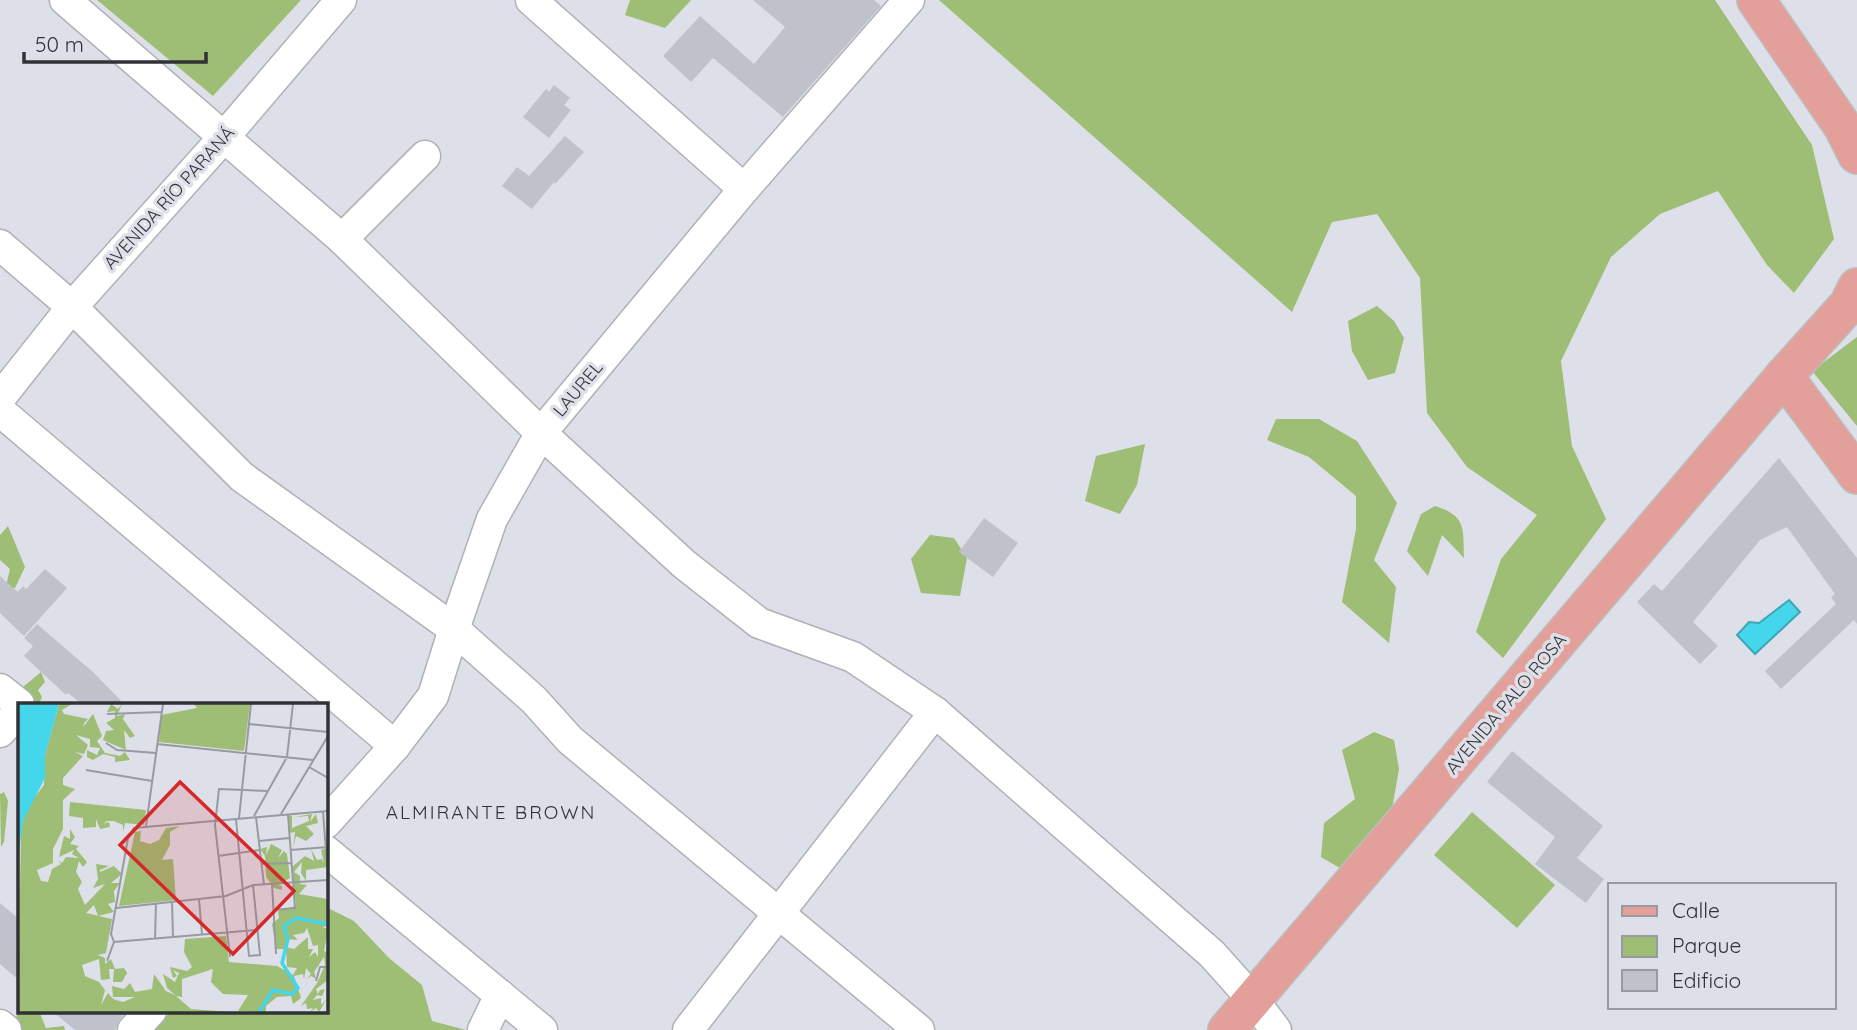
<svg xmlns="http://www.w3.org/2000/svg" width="1857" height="1030" viewBox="0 0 1857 1030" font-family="Quicksand,sans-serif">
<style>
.green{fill:#9ebd75}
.water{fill:#44d6ea;stroke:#3ea5b4;stroke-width:2}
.building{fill:#bfc2ca}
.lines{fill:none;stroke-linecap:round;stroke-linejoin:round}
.minor-casing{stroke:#afb1b9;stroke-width:33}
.major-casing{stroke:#bdbdbe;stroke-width:40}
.minor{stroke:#fff;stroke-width:30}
.major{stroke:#e3a09b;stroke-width:37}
.labels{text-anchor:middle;stroke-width:7;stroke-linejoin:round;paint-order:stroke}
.street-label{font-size:18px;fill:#313235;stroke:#dee0e9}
.neighbourhood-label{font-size:19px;letter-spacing:2px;fill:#313235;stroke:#dee0e9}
.inset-river{fill:none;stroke:#44d6ea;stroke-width:3.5}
.inset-road{fill:none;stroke:#999aa1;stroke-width:2}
.view{fill:#d62828;fill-opacity:0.15;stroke:#d62828;stroke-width:3.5}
.inset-edge{fill:none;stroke:#313235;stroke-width:3.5}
</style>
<rect width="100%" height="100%" fill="#dee0e9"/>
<!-- green -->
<g class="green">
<path d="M 97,0 L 301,0 L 213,96 Z"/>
<path d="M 630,0 L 691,0 L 665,28 L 625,15 Z"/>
<path d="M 939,0 L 1715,0 L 1812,145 L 1834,239 L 1794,293 L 1767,265 L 1718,191 L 1660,214 L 1611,257 L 1561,361 L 1572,446 L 1606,519 L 1503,658 L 1476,632 L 1501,559 L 1537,515 L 1467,467 L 1427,413 L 1420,278 L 1377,214 L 1332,222 L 1292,312 Z"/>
<path d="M 1377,306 L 1394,321 L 1404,338 L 1395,373 L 1368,380 L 1352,351 L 1348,321 Z"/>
<path d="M 1857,337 L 1857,426 L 1812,371 Z"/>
<path d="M 1276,419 L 1319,419 L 1357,441 L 1397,503 L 1374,560 L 1396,587 L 1389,643 L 1342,602 L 1356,529 L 1356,496 L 1309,457 L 1267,440 Z"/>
<path d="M 1145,444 L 1137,485 L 1120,514 L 1085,501 L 1096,456 Z"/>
<path d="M 1435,506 C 1467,516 1463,529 1464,558 L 1442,535 L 1428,576 L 1407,551 L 1421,514 Z"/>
<path d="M 8,526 L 25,567 L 15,588 L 5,590 L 10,569 L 0,560 L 0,535 Z"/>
<path d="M 930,535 L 954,538 L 967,558 L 960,596 L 921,593 L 911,559 Z"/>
<path d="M 41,672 L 45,682 L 38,690 L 42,697 L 39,704 L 33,704 L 23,687 Z"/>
<path d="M 1374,732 L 1394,740 L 1399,769 L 1392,809 L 1345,871 L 1321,857 L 1324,823 L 1355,799 L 1342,750 Z"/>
<path d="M 4,792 L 8,801 L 4,842 L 1,847 L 0,794 Z"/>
<path d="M 1472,812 L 1555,885 L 1517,928 L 1434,855 Z"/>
<path d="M 326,907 L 354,921 L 389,958 L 422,985 L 432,1021 L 466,1030 L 149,1030 L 173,1011 L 326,1011 Z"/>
<path d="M 19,1006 L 19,1011 L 39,1011 L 46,1028 L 64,1026 L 65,1030 L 21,1030 L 16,1019 Z"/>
</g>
<!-- water -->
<path class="water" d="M 1789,600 L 1800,612 L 1755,654 L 1737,635 L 1749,622 L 1759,623 Z"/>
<!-- building -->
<g class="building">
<path d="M 753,0 L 874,0 L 881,6 L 783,117 L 713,58 L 691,82 L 663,56 L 700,16 L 754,64 L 785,27 Z"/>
<path d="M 554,85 L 570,98 L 564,105 L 571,110 L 549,138 L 523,117 L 546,89 L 549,92 Z"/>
<path d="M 565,136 L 584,152 L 555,184 L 554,182 L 532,209 L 502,186 L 517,167 L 529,176 Z"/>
<path d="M 1779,458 L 1857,558 L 1857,624 L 1854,620 L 1781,689 L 1765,671 L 1836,604 L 1831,597 L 1835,594 L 1787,527 L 1760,540 L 1693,622 L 1718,646 L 1700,664 L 1637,602 L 1654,584 L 1662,591 Z"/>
<path d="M 984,518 L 1018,543 L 993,577 L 959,552 Z"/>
<path d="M 45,569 L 67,588 L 24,636 L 0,613 L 0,576 L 18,592 L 23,586 L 26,589 Z"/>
<path d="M 37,624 L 93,672 L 124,704 L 82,704 L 68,693 L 66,695 L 24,656 L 33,646 L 24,638 Z"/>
<path d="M 1512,751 L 1603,826 L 1577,858 L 1604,879 L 1586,903 L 1535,864 L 1555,837 L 1487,782 Z"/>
<path d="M 0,903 L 19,919 L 19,980 L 0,964 Z"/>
<path d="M 52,1011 L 127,1011 L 120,1019 L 115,1030 L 75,1030 Z"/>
</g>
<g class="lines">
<defs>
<g id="minor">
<path d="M 65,0 L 342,239 L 541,433 L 684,564 L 759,623 L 853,657 L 935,712 L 1212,954 L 1254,1001 L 1276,1030"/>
<path d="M 531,0 L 744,189"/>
<path d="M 342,239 L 425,156"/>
<path d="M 0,245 L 72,307 L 242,477 L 454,629 L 534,700 L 570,740 L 919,1030"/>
<path d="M 0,398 L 72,307 L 224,137 L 341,0"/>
<path d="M 0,411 L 395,746"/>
<path d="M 0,689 L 19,704"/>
<path d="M 0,732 L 19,711"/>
<path d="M 326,823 L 395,746 L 433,696 L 454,629 L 492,519 L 541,433 L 744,189 L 909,0"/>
<path d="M 326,851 L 542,1030"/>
<path d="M 0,1025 L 6,1030"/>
<path d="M 133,1030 L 151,1011"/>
<path d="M 483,1030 L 500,995"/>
<path d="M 688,1030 L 935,712"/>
</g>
<g id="major">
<path d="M 1756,0 L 1843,127 L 1857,155"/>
<path d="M 1784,376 L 1857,475"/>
<path d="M 1227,1030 L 1784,376 L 1848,305 L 1857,287"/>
</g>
</defs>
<!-- minor casing -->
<use href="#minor" class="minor-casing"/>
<!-- major casing -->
<use href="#major" class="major-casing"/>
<!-- minor -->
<use href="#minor" class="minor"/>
<!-- major -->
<use href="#major" class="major"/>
</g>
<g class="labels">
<!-- street labels -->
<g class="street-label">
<text transform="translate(169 198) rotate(-48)" y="6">AVENIDA RÍO PARANÁ</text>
<text transform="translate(578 389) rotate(-50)" y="6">LAUREL</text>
<text transform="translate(1506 704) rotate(-50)" y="6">AVENIDA PALO ROSA</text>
</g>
<!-- neighbourhood labels -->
<g class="neighbourhood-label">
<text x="491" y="819">ALMIRANTE BROWN</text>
</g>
</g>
<!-- overview -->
<g transform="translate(18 703)">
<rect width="310" height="310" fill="#dee0e9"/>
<path d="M 41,1 L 54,1 L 44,7 L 46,11 L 70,16 L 66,20 L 65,24 L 75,11 L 84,33 L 79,38 L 87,50 L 102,53 L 107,49 L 112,57 L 97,59 L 97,54 L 85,51 L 75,57 L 69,54 L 69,47 L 79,52 L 82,45 L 72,44 L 72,36 L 58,32 L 70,42 L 66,51 L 57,49 L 65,53 L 45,75 L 45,82 L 57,86 L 45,97 L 45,126 L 35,146 L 35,160 L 19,167 L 23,178 L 30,179 L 34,166 L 43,161 L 40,157 L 44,160 L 48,154 L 61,155 L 54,151 L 56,147 L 41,154 L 46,133 L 52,136 L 52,126 L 57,134 L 52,141 L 61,143 L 58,146 L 69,159 L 65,164 L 61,158 L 58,169 L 64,179 L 60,186 L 67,202 L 87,181 L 75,185 L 80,176 L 78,161 L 91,163 L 82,167 L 82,169 L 96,163 L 104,171 L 93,180 L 102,180 L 96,188 L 97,199 L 90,201 L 96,209 L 80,213 L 76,202 L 68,210 L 94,216 L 88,250 L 80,252 L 87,255 L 87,261 L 93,256 L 97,266 L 106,265 L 109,270 L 104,279 L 95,279 L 96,266 L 91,266 L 92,276 L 83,277 L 81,256 L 64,262 L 67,273 L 81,279 L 87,287 L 83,302 L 90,290 L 95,296 L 105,299 L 117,294 L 95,294 L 94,283 L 106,286 L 112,280 L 117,289 L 134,286 L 136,271 L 148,288 L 157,292 L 149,285 L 145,271 L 157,279 L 161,270 L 155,267 L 159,273 L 155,275 L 152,264 L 169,268 L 174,264 L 166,249 L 167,236 L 208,233 L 211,259 L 259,263 L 275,272 L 279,265 L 269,264 L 268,246 L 258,246 L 254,221 L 261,215 L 260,208 L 278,203 L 274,164 L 287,153 L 296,158 L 293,146 L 299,157 L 304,156 L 306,160 L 303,147 L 310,145 L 310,164 L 288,167 L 288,178 L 283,170 L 284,159 L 276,169 L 282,173 L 282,181 L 289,182 L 281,191 L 310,196 L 310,223 L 304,224 L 310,226 L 306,248 L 310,250 L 310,277 L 298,286 L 300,291 L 302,287 L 307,286 L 304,293 L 299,292 L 295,297 L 303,295 L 303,302 L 308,297 L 301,309 L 298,305 L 292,309 L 295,305 L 289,306 L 288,300 L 283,303 L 299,280 L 307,262 L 306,254 L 296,269 L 298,276 L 293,273 L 288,277 L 293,271 L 288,265 L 286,276 L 285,271 L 276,273 L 283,295 L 275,301 L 273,293 L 259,294 L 248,303 L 248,309 L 220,308 L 230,292 L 205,291 L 193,279 L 195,266 L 164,276 L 164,294 L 158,293 L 173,306 L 213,309 L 0,309 L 3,125 L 10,103 L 26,82 L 27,52 ZM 289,225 L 295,243 L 300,242 L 300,254 L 297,249 L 291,254 L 295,246 L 290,246 L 290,234 L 276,246 L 268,244 L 269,236 L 280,237 L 275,232 L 286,230 ZM 93,1 L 100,6 L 104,1 L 99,13 L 107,11 L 105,16 L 117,33 L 112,35 L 106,27 L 108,47 L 85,37 L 88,28 L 96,27 L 88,20 L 97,15 L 97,8 L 89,9 ZM 176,1 L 232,1 L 226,48 L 141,39 L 143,12 L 179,5 ZM 52,99 L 128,107 L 126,122 L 107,120 L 105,129 L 105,122 L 96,118 L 89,118 L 85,121 L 91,119 L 92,124 L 82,126 L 78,116 L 78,124 L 65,125 L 65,115 L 51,113 ZM 294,111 L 292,119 L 298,111 L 300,120 L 288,123 L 296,131 L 288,138 L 278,133 L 275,145 L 277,129 L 271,130 L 270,112 L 274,113 L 274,125 L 291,118 L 290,113 L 276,114 ZM 162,123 L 152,129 L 152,142 L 144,157 L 155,156 L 158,197 L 101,203 L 117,129 L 123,128 L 122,138 L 132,141 L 141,137 L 148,125 ZM 253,141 L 264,147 L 260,155 L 266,148 L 269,151 L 272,175 L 260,182 L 264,183 L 264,187 L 256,185 L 248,174 L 247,153 L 242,146 L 249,144 L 248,152 Z" fill="#9ebd75" fill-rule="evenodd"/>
<path d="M 0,1 L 41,1 L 27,52 L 27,75 L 5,118 L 0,156 Z" fill="#44d6ea"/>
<path class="inset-river" d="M 241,309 L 255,287 L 274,291 L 280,285 L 264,260 L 270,236 L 266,223 L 278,215 L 310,221"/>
<path class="inset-road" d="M 89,11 L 144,9M 231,21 L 310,29M 88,40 L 99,47 L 138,50M 139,41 L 295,57M 291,64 L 310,75M 68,67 L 134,78M 305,108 L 310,175M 263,111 L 310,33M 236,113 L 269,54 L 275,1M 238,114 L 246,182M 221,115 L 233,1M 218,116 L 231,253 L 242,252 L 235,182M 128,123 L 145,1M 241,138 L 271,135M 272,147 L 310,144M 200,153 L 242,147M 243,161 L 273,160M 254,181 L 258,251M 181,196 L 184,232M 154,198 L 155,235M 98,205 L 208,193 L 235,182 L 310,177M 255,207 L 277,205 L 270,112M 137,236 L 138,200M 96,239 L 93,231 L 110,135 L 116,125 L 310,108M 212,254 L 197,122 L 201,86 L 250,88M 89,258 L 96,239 L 239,227M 298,278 L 302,264 L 310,264"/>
<path class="view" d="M 162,79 L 276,188 L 215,251 L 102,142 Z"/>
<rect width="310" height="310" class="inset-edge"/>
</g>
<!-- legend -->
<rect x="1608" y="883" width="228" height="126" fill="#dee0e9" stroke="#999aa1" stroke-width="2"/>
<rect x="1622" y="906" width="35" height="10" fill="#e3a09b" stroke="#999aa1" stroke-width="2"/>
<text x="1672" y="918" font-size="21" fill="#313235">Calle</text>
<rect x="1622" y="936" width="35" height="21" fill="#9ebd75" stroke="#999aa1" stroke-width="2"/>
<text x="1672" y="953" font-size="21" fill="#313235">Parque</text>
<rect x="1622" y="970" width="35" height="21" fill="#bfc2ca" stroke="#999aa1" stroke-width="2"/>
<text x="1672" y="988" font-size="21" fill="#313235">Edificio</text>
<!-- scale -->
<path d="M24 52v10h182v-10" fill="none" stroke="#313235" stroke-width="3.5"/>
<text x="35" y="52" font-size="21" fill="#313235" stroke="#dee0e9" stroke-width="5" paint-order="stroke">50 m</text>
</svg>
